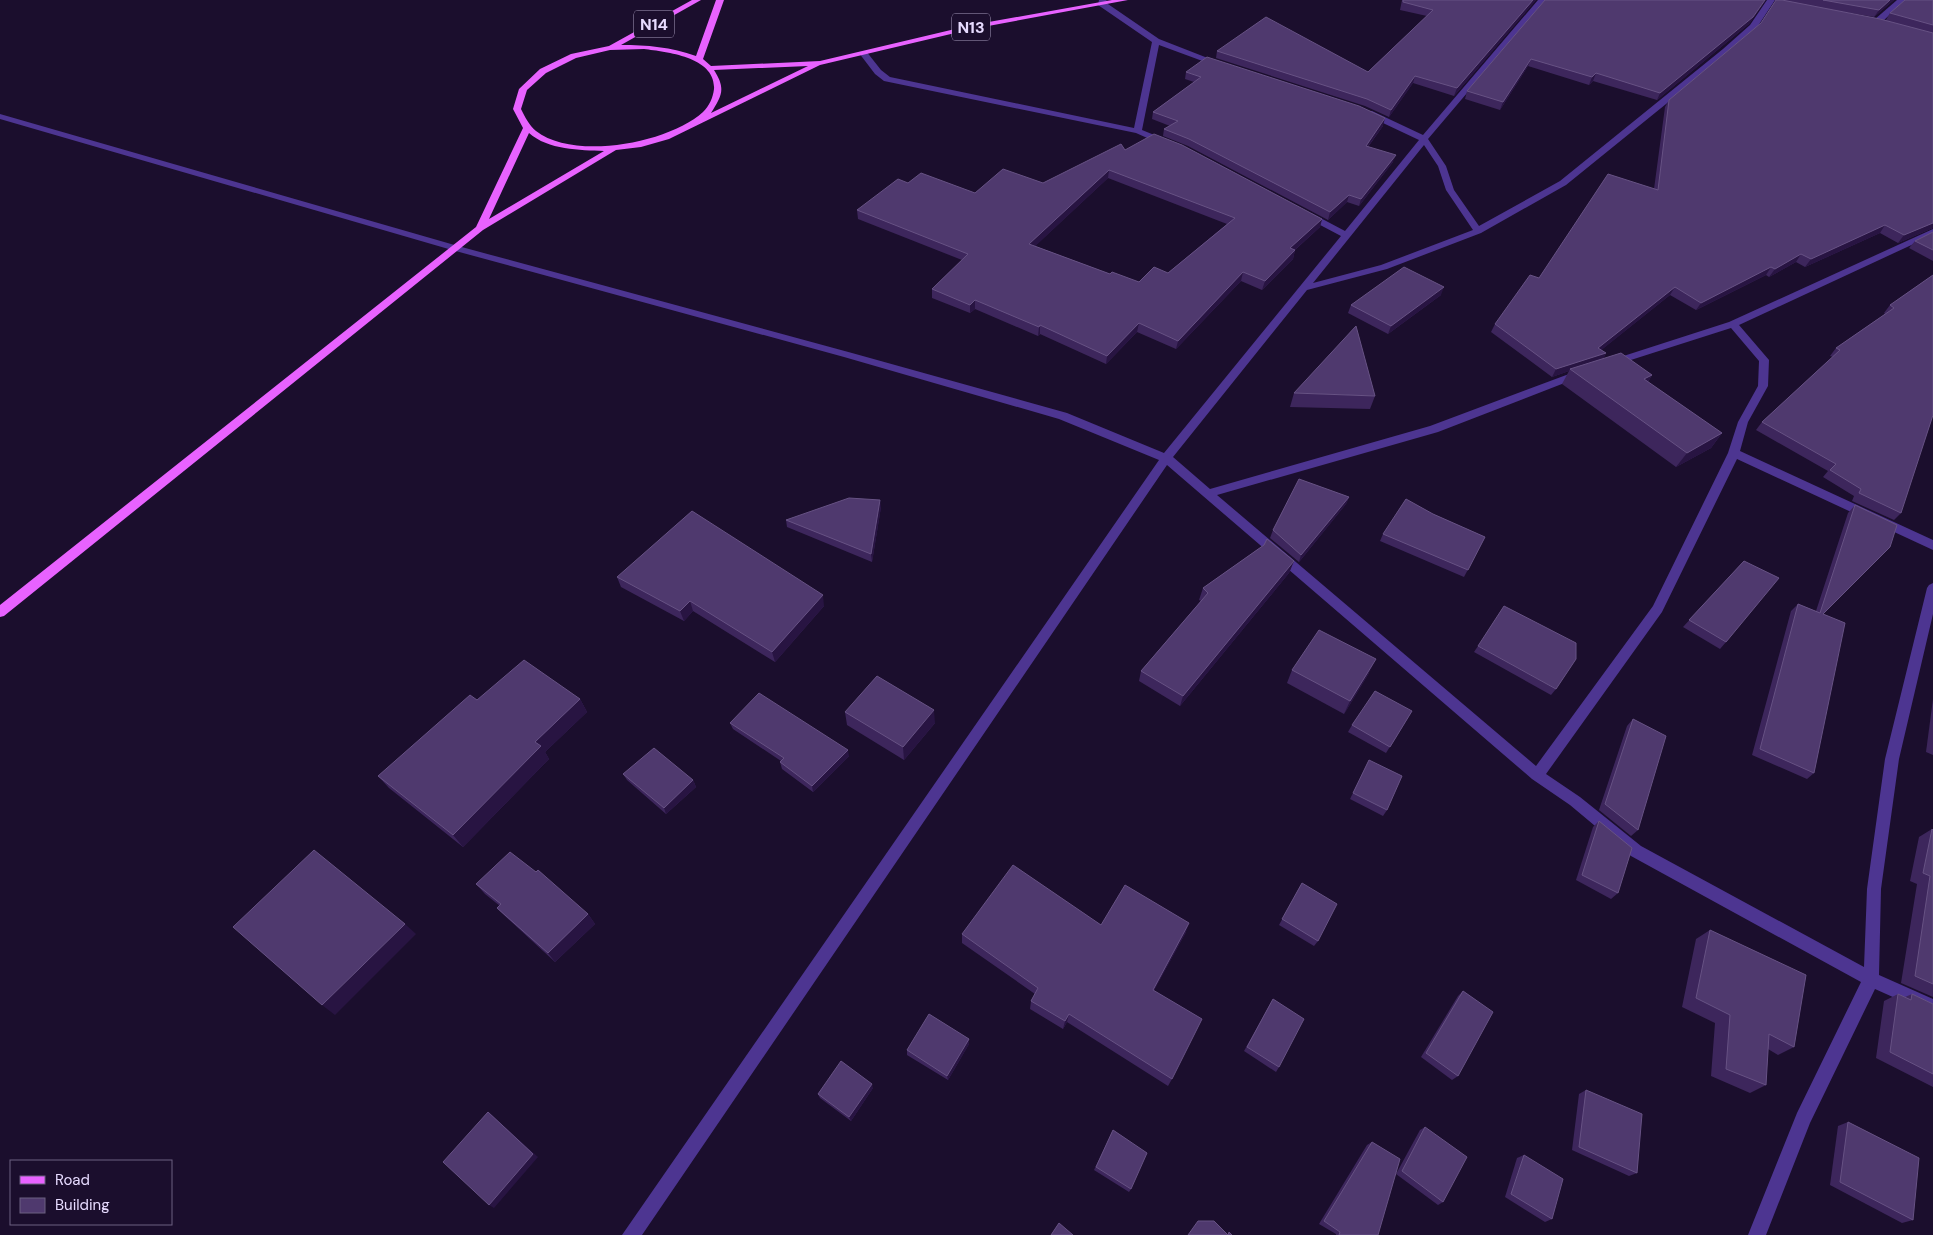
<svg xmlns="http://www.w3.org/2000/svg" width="1933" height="1235" viewBox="0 0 1933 1235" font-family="'DM Sans',sans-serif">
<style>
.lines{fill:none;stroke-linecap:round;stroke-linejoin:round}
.minor{fill:#4d3591;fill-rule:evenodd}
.major{fill:#e862ff;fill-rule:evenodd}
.wall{fill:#3d265c;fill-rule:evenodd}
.shaded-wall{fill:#281442}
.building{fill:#4f396e;stroke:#675284;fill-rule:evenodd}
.labels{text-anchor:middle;stroke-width:4;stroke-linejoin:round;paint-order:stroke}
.shield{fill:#1b0e2d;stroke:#aa9ec0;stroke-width:1}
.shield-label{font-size:16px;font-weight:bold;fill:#e7dbff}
</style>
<rect width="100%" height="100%" fill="#1b0e2d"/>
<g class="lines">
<!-- minor -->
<g class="minor">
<path d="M 1099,0 L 1107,0 L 1105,2 L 1159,39 L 1223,64 L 1216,66 L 1159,45 L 1142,130 L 1169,141 L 1169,145 L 1163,145 L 1136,133 L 884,81 L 875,74 L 859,53 L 866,51 L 881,70 L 890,77 L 1134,128 L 1152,42 L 1098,5 Z"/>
<path d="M 1538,0 L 1546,0 L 1428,139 L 1446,166 L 1454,190 L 1479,226 L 1560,181 L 1723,49 L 1750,25 L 1767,0 L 1775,0 L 1756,29 L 1729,53 L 1566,185 L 1481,233 L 1387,269 L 1307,290 L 1173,457 L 1210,489 L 1430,426 L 1577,371 L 1585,371 L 1586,373 L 1585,375 L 1438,432 L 1217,495 L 1536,766 L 1653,606 L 1728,453 L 1738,422 L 1758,386 L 1759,361 L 1731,328 L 1612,366 L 1607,363 L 1608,361 L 1729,322 L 1933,229 L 1933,235 L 1739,325 L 1769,360 L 1768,386 L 1748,422 L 1740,451 L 1933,540 L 1933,550 L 1737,459 L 1662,612 L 1546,774 L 1580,797 L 1641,846 L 1864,967 L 1867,889 L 1885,759 L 1927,588 L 1929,585 L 1933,583 L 1933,614 L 1899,759 L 1881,889 L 1879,975 L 1933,999 L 1933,1015 L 1875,989 L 1810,1123 L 1766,1235 L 1748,1235 L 1797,1113 L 1861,982 L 1631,856 L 1570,805 L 1532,779 L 1167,465 L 642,1235 L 622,1235 L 1159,460 L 1059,419 L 844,357 L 452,250 L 0,119 L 0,114 L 458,246 L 852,353 L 1067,413 L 1164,453 L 1341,236 L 1305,217 L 1305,213 L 1311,213 L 1345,231 L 1419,140 L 1366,115 L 1366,111 L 1372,111 L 1423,135 ZM 1424,145 L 1438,166 L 1446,190 L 1473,230 L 1381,265 L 1313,283 Z"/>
<path d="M 1897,0 L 1905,0 L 1880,24 L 1874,24 L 1874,20 Z"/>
</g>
<!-- major -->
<path class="major" d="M 692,0 L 701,0 L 621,45 C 647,45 671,47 696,56 L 716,0 L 724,0 L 703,59 L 711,66 L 820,61 L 972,25 L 1112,0 L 1128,0 L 972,29 L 820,65 L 669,139 L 641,147 L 616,150 L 483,230 L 4,616 L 0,617 L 0,605 L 476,227 L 523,128 L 513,109 L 519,89 L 540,69 L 571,54 L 609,46 ZM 644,49 C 667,52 716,57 714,89 C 713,98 709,106 703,112 C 669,143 574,161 536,131 C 529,125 525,117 521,109 L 527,90 L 546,73 L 576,58 L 610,50 ZM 808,66 L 711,113 C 722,95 726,89 714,70 ZM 529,133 C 548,150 580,150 604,151 L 489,219 Z"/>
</g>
<!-- wall -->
<g class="wall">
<path d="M 1402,0 L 1536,0 L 1454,96 L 1413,83 L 1389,117 L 1365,106 L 1216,58 L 1217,51 L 1368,72 L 1427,16 L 1400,10 Z"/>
<path d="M 1545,0 L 1766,0 L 1749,24 L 1657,100 L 1593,81 L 1589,85 L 1528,66 L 1500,110 L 1465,99 L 1467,91 Z"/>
<path d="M 1776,0 L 1894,0 L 1874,17 L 1838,11 L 1886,20 L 1890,13 L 1933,0 L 1933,228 L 1898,243 L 1880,233 L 1805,267 L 1796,262 L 1769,277 L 1766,275 L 1696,310 L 1670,295 L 1601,350 L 1606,353 L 1603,359 L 1652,375 L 1648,382 L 1722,433 L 1711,448 L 1676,467 L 1562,384 L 1569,371 L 1552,377 L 1491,332 L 1495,324 L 1539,278 L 1654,189 L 1665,107 L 1669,100 L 1761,23 Z"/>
<path d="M 1186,72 L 1383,126 L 1368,147 L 1393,162 L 1359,206 L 1347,202 L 1328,220 L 1188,146 L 1163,136 L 1164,129 L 1170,126 L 1152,119 L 1153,112 L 1194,82 L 1185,79 Z"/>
<path d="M 1125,150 L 1322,219 L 1320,227 L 1295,250 L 1293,259 L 1262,290 L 1241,281 L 1176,349 L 1137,332 L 1106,364 L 1040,334 L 1038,336 L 975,309 L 970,313 L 932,298 L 932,289 L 962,260 L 858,219 L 857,210 L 908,183 L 975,193 L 1043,183 ZM 1108,178 L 1227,224 L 1168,273 L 1139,282 L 1110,274 L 1035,246 Z"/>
<path d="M 1933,232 L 1933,261 L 1909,248 L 1915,241 Z"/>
<path d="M 1933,275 L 1901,513 L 1894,520 L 1852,501 L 1854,496 L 1823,477 L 1828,471 L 1756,430 L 1762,422 L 1833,357 L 1830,356 L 1836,348 L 1885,314 L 1884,313 L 1890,305 Z"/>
<path d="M 1441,295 L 1388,334 L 1348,313 L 1351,305 Z"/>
<path d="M 1294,393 L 1375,396 L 1370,409 L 1290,407 Z"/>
<path d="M 1349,497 L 1346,504 L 1299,562 L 1270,538 L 1273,530 Z"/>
<path d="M 1855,505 L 1823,614 L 1814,773 L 1807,779 L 1752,755 L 1791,611 L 1798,604 L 1816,611 L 1848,513 Z"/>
<path d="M 881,507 L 872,562 L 787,527 L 786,520 Z"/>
<path d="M 1433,514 L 1485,537 L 1464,577 L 1380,541 L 1383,534 Z"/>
<path d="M 1264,545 L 1294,561 L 1289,573 L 1180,706 L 1139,681 L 1141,671 L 1201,601 L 1199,600 L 1203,588 Z"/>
<path d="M 1744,561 L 1726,642 L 1720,649 L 1683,627 Z"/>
<path d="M 617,577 L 824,606 L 775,662 L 693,611 L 684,621 L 621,587 Z"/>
<path d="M 1478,646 L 1556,689 L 1551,695 L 1474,652 Z"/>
<path d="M 1292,670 L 1369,673 L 1344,714 L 1287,683 Z"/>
<path d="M 580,699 L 587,712 L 545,752 L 549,759 L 463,847 L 389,788 L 378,776 L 477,700 Z"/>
<path d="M 1933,699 L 1933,755 L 1926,752 Z"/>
<path d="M 1412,711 L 1386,753 L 1348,732 L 1352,725 Z"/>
<path d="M 845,712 L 935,723 L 904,760 L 847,725 Z"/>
<path d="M 1633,719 L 1638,830 L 1631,836 L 1599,810 L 1627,726 Z"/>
<path d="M 730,723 L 849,756 L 813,792 L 782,769 L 780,762 L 781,761 L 733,729 Z"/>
<path d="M 1369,760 L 1387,810 L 1383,816 L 1350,799 Z"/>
<path d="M 623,774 L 693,780 L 696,787 L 666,814 L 627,780 Z"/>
<path d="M 1599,821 L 1618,893 L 1611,899 L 1576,880 L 1593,827 Z"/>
<path d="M 1932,829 L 1933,830 L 1933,997 L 1901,983 L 1917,884 L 1910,881 L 1919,837 Z"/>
<path d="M 1302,883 L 1318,941 L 1314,946 L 1279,925 Z"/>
<path d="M 476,884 L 588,914 L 595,924 L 555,962 L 506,917 L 497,908 L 500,906 L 485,894 Z"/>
<path d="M 1101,925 L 1186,932 L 1154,990 L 1172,1079 L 1168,1086 L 1067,1022 L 1063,1029 L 1030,1009 L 1031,1001 L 1035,994 L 962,943 L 962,934 Z"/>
<path d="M 1710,930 L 1794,1047 L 1778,1055 L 1768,1049 L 1766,1085 L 1750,1093 L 1711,1076 L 1715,1023 L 1682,1007 L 1696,939 Z"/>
<path d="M 1463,991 L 1458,1076 L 1452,1080 L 1421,1057 L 1458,996 Z"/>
<path d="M 1898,994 L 1905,997 L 1912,994 L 1933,1004 L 1933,1087 L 1876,1058 L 1884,1001 Z"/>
<path d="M 1273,999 L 1279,1067 L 1276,1072 L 1244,1051 Z"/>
<path d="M 969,1039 L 969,1044 L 948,1080 L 907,1055 L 907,1050 Z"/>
<path d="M 873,1088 L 851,1121 L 820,1098 L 818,1094 Z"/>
<path d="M 1586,1090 L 1637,1173 L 1629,1176 L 1572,1150 L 1579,1094 Z"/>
<path d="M 1848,1122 L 1913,1220 L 1902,1223 L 1830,1185 L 1838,1126 Z"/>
<path d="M 1425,1127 L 1443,1202 L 1438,1205 L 1396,1174 L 1420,1130 Z"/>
<path d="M 1113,1130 L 1131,1189 L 1129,1192 L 1094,1170 Z"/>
<path d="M 1372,1142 L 1378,1235 L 1336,1235 L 1336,1234 L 1319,1224 L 1367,1145 Z"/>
<path d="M 1524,1155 L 1552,1219 L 1545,1222 L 1505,1197 L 1517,1158 Z"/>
</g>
<!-- shaded-wall -->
<g class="shaded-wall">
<path d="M 1533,0 L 1536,0 L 1454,96 L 1457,88 Z"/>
<path d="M 1765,0 L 1766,0 L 1749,24 L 1657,100 L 1660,93 Z"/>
<path d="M 1890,0 L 1894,0 L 1874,17 L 1879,10 Z"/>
<path d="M 1531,59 L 1528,66 L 1500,110 L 1503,102 Z"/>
<path d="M 1596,73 L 1593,81 L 1589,85 L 1592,77 Z"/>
<path d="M 1415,76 L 1413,83 L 1389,117 L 1391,110 Z"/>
<path d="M 1385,118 L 1383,126 L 1363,153 L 1366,146 Z"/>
<path d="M 1396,155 L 1393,162 L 1359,206 L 1361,199 Z"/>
<path d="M 1109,170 L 1108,178 L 1029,252 L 1029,244 Z"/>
<path d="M 1349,195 L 1347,202 L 1328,220 L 1330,212 Z"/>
<path d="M 1322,219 L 1320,227 L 1288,256 L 1290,248 Z"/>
<path d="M 1933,223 L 1933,228 L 1898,243 L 1904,235 Z"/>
<path d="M 1885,225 L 1880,233 L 1805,267 L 1811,259 Z"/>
<path d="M 1295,250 L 1293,259 L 1262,290 L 1265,281 Z"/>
<path d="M 1801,254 L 1796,262 L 1769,277 L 1775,269 Z"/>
<path d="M 1771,267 L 1766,275 L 1696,310 L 1701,303 Z"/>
<path d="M 1243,272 L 1241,281 L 1176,349 L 1178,341 Z"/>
<path d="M 1444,287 L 1441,295 L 1388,334 L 1391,326 Z"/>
<path d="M 1675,287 L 1670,295 L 1594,356 L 1598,348 Z"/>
<path d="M 975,300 L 975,309 L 970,313 L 970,305 Z"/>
<path d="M 1139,323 L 1137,332 L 1106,364 L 1107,356 Z"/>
<path d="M 1040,325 L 1040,334 L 1038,336 L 1039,327 Z"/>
<path d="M 1606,353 L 1602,361 L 1570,369 L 1569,371 L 1552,377 L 1556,369 Z"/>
<path d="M 1652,375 L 1643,390 L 1644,379 Z"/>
<path d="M 1722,433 L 1711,448 L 1676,467 L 1687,453 Z"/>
<path d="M 1349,497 L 1346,504 L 1299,562 L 1301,555 Z"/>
<path d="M 880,500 L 881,507 L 872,562 L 871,554 Z"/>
<path d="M 1294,561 L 1289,573 L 1180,706 L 1183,696 Z"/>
<path d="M 823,595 L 824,606 L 775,662 L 772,652 Z"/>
<path d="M 690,601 L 693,611 L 684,621 L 680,611 Z"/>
<path d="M 1376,659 L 1369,673 L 1344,714 L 1350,701 Z"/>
<path d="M 580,699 L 587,712 L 545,752 L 549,759 L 463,847 L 453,835 L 535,742 Z"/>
<path d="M 934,710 L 935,723 L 904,760 L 903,747 Z"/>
<path d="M 848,750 L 849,756 L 813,792 L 812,786 Z"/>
<path d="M 693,780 L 696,787 L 666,814 L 664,808 Z"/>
<path d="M 588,914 L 595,924 L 555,962 L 548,953 Z"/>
<path d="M 1189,923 L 1186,932 L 1150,998 L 1153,990 Z"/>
<path d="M 405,924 L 416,934 L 335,1015 L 322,1005 Z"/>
<path d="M 1069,1014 L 1067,1022 L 1063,1029 L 1065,1021 Z"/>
<path d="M 969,1039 L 969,1044 L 948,1080 L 947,1076 Z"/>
<path d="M 872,1084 L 873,1088 L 851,1121 L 849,1117 Z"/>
<path d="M 488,1112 L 493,1116 L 538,1157 L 494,1208 L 489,1205 Z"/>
</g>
<!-- building -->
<g class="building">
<path d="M 1403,0 L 1533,0 L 1457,88 L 1415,76 L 1391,110 L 1367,99 L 1217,51 L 1266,17 L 1368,72 L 1433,10 L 1403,2 Z"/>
<path d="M 1545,0 L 1765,0 L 1753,17 L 1660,93 L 1596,73 L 1592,77 L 1531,59 L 1503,102 L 1467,91 Z"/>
<path d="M 1776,0 L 1782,0 L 1880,19 L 1933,33 L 1933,223 L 1904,235 L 1885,225 L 1811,259 L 1801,254 L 1775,269 L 1771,267 L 1701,303 L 1675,287 L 1598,348 L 1606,353 L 1556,369 L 1495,324 L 1530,275 L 1539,278 L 1608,174 L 1658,190 L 1669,100 L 1761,23 Z"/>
<path d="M 1823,0 L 1890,0 L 1879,10 Z"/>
<path d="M 1905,0 L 1933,0 L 1933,25 L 1890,13 Z"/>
<path d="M 1207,57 L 1359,106 L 1385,118 L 1366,146 L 1396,155 L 1361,199 L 1349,195 L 1330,212 L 1189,139 L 1164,129 L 1178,121 L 1153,112 L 1201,77 L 1186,72 Z"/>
<path d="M 1154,134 L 1182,145 L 1322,219 L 1290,248 L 1295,250 L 1265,281 L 1243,272 L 1178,341 L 1139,323 L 1107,356 L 1040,325 L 1039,327 L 975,300 L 970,305 L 932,289 L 968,254 L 857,210 L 898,179 L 908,183 L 921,173 L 975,193 L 1003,169 L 1043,183 L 1121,144 L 1125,150 ZM 1109,170 L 1235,218 L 1168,273 L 1154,267 L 1139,282 L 1112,272 L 1110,274 L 1029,244 Z"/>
<path d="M 1933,232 L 1933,250 L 1915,241 Z"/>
<path d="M 1404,267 L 1444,287 L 1391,326 L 1351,305 Z"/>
<path d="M 1933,275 L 1933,415 L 1901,513 L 1859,493 L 1861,489 L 1830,470 L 1836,464 L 1762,422 L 1840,350 L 1836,348 L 1894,308 L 1890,305 Z"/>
<path d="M 1356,326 L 1375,396 L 1294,393 Z"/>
<path d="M 1621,353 L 1652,375 L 1644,379 L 1722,433 L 1687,453 L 1570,369 Z"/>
<path d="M 1299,479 L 1349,497 L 1301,555 L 1273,530 Z"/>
<path d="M 849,498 L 880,500 L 871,554 L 786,520 Z"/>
<path d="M 1406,499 L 1433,514 L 1485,537 L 1468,570 L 1383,534 Z"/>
<path d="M 1855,505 L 1897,525 L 1890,547 L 1823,614 L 1845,623 L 1814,773 L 1760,749 L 1798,604 L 1820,613 Z"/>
<path d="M 692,511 L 823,595 L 772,652 L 690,601 L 680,611 L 617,577 Z"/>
<path d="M 1267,539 L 1294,561 L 1183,696 L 1141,671 L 1208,593 L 1203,588 L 1264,545 Z"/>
<path d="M 1744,561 L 1779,578 L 1726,642 L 1689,620 Z"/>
<path d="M 1504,606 L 1576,643 L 1576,659 L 1556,689 L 1478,646 Z"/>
<path d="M 1319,630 L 1376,659 L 1350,701 L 1292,670 Z"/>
<path d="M 524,660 L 580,699 L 535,742 L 541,746 L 453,835 L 378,776 L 470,695 L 477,700 Z"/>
<path d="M 877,676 L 934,710 L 903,747 L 845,712 Z"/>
<path d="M 1375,691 L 1412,711 L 1390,747 L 1352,725 Z"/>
<path d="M 759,693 L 848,750 L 812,786 L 780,762 L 784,758 L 730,723 Z"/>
<path d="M 1633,719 L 1666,736 L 1638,830 L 1605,804 Z"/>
<path d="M 654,748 L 693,780 L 664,808 L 623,774 Z"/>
<path d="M 1369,760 L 1402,776 L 1387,810 L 1353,793 Z"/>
<path d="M 1599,821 L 1632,848 L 1618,893 L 1582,875 Z"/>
<path d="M 1932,829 L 1933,830 L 1933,984 L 1915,976 L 1930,876 L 1923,873 Z"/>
<path d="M 314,850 L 405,924 L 322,1005 L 233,927 Z"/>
<path d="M 510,852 L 536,872 L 538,870 L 588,914 L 548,953 L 497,908 L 501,904 L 476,884 Z"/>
<path d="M 1013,865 L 1101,925 L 1125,885 L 1189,923 L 1153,990 L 1202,1019 L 1172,1079 L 1069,1014 L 1065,1021 L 1031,1001 L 1038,988 L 962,934 Z"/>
<path d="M 1302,883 L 1337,904 L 1318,941 L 1282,919 Z"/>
<path d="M 1710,930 L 1806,975 L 1794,1047 L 1769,1034 L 1766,1085 L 1726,1069 L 1730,1015 L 1696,998 Z"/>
<path d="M 1463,991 L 1493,1012 L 1458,1076 L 1426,1053 Z"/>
<path d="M 1898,994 L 1911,1000 L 1912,994 L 1933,1004 L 1933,1074 L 1890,1052 Z"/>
<path d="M 1273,999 L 1304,1019 L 1279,1067 L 1247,1047 Z"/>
<path d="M 929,1014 L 969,1039 L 947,1076 L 907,1050 Z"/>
<path d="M 841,1061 L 872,1084 L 849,1117 L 818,1094 Z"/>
<path d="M 1586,1090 L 1642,1114 L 1637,1173 L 1579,1147 Z"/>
<path d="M 488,1112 L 533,1154 L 489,1205 L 443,1162 Z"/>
<path d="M 1848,1122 L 1919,1158 L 1913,1220 L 1840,1182 Z"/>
<path d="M 1425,1127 L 1467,1157 L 1443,1202 L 1402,1171 Z"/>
<path d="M 1113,1130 L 1147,1153 L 1131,1189 L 1096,1167 Z"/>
<path d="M 1372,1142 L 1400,1159 L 1378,1235 L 1339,1235 L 1340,1232 L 1324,1221 Z"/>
<path d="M 1524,1155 L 1563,1179 L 1552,1219 L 1511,1194 Z"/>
<path d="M 1198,1221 L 1214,1221 L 1228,1235 L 1229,1232 L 1232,1235 L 1188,1235 Z"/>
<path d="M 1059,1223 L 1073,1235 L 1051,1235 Z"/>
</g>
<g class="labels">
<!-- shield labels -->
<g class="shield">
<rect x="634" y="10.5" width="40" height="27" rx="4"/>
<rect x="952" y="13.5" width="38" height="27" rx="4"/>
</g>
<g class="shield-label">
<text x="654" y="30">N14</text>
<text x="971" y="33">N13</text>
</g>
</g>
<!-- legend -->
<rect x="10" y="1160" width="162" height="65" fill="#1b0e2d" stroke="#6d6081"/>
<rect x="20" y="1176" width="25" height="8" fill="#e862ff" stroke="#6d6081"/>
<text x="55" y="1185" font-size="15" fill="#e7dbff">Road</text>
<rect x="20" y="1198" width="25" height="15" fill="#4f396e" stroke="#6d6081"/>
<text x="55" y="1210" font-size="15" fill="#e7dbff">Building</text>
</svg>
